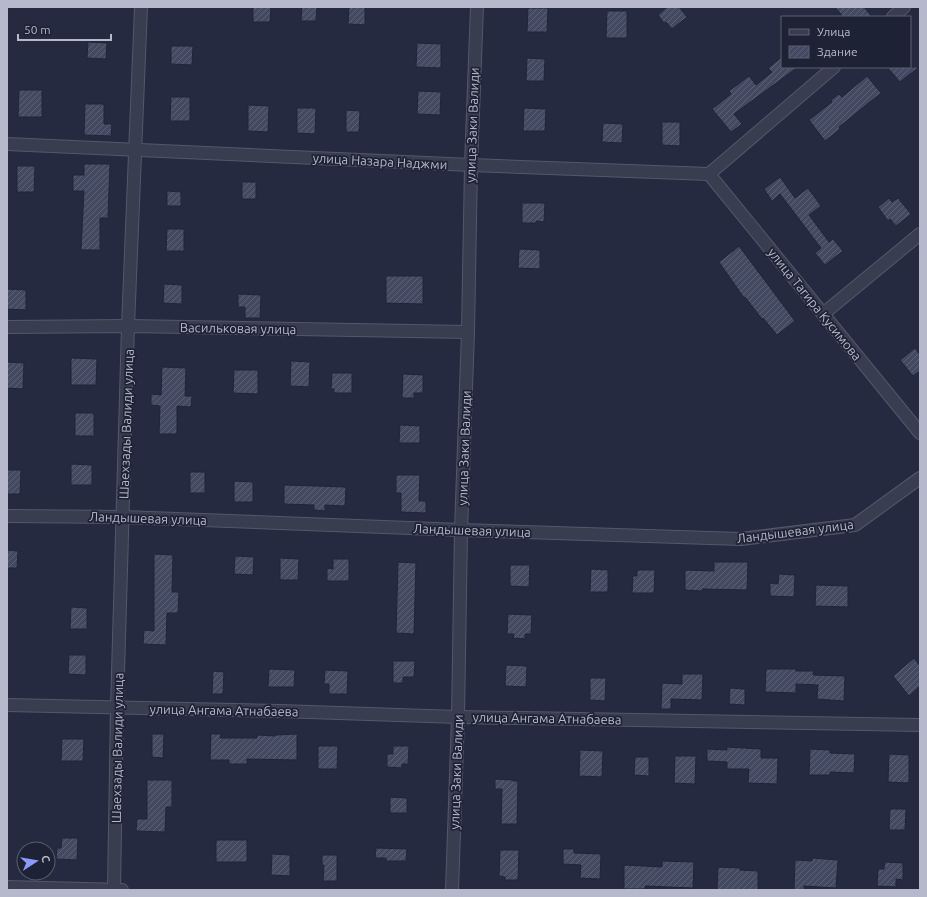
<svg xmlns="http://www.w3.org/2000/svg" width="927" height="897" viewBox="0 0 927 897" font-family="Ubuntu,sans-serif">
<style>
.building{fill:url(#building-hatch);stroke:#202437}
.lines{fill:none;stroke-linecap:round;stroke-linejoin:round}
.minor-casing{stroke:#54586b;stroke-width:14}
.tertiary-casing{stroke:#54586b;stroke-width:14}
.minor{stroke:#393d50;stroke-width:12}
.tertiary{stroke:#393d50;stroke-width:12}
.labels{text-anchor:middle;stroke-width:3.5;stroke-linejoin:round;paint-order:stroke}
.street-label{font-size:13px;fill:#b6b8cb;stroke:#1e2235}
</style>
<defs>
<pattern id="building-hatch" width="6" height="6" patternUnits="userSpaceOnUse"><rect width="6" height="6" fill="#444962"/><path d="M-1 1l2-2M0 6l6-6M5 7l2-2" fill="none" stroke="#5d6177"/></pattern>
</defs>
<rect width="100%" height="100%" fill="#252a40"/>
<!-- building -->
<g class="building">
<path d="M 253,7 L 271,7 L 270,22 L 253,22 Z"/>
<path d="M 302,7 L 317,7 L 316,21 L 301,21 Z"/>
<path d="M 349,7 L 365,7 L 365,25 L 348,24 Z"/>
<path d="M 667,7 L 679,7 L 687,17 L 672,29 L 666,22 L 664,23 L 658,15 Z"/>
<path d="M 835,7 L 864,7 L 872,17 L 843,17 Z"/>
<path d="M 528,8 L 548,8 L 547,32 L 527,32 Z"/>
<path d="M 607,11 L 627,11 L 627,38 L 606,38 Z"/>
<path d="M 88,42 L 107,43 L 106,59 L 87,58 Z"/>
<path d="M 417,43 L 441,44 L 441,68 L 416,67 Z"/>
<path d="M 171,46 L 193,46 L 192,65 L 171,64 Z"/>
<path d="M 782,57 L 782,67 L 798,67 L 734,114 L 742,124 L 731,132 L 712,109 L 731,94 L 729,91 L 749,76 L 756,85 L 772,72 L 768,68 Z"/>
<path d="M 527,58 L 545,59 L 544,81 L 526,81 Z"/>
<path d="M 887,67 L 919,67 L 900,82 Z"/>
<path d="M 867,76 L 881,93 L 839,127 L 840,129 L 825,141 L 809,120 L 832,102 L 831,100 L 839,94 L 842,97 Z"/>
<path d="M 19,90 L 42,90 L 42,117 L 18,117 Z"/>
<path d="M 418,91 L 441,92 L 440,115 L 417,114 Z"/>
<path d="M 171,97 L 190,97 L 190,121 L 170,121 Z"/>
<path d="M 85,104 L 104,104 L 104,124 L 112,124 L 111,136 L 84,135 Z"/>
<path d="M 248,105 L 269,106 L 268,132 L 248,131 Z"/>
<path d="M 297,108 L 316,108 L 315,134 L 297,133 Z"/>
<path d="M 524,108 L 546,109 L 545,131 L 523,131 Z"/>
<path d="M 346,110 L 360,111 L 359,132 L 346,132 Z"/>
<path d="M 662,122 L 680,122 L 680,146 L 662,145 Z"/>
<path d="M 603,123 L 623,124 L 622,143 L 602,142 Z"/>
<path d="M 84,164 L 110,164 L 108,218 L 100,218 L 100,250 L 81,250 L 84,191 L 73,191 L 73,175 L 84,175 Z"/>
<path d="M 17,166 L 35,166 L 34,192 L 17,192 Z"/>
<path d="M 780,177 L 795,198 L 808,188 L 821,206 L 809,215 L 829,242 L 833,239 L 843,251 L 825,265 L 815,253 L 821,248 L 780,194 L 772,201 L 764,189 Z"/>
<rect x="242" y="182" width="14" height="17"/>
<path d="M 167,191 L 181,192 L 181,206 L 167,206 Z"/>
<path d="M 889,198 L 892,202 L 898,198 L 911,214 L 896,226 L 890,219 L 888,221 L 878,207 Z"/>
<path d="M 522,203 L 545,203 L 544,222 L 536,221 L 536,223 L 522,223 Z"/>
<path d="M 167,229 L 184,229 L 184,251 L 166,251 Z"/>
<path d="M 739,246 L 795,321 L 777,335 L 763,318 L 762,319 L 745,297 L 744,298 L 719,262 Z"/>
<path d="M 519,249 L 540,250 L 540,269 L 518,268 Z"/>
<path d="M 386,276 L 423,276 L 423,304 L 386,303 Z"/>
<path d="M 164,284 L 182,285 L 182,304 L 163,303 Z"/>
<path d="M 7,289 L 26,290 L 26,310 L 7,309 Z"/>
<path d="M 238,294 L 261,295 L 260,318 L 245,318 L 245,307 L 238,307 Z"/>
<path d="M 915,348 L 920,355 L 920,371 L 913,376 L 900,360 Z"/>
<path d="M 71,358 L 97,359 L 96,385 L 71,385 Z"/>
<path d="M 291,361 L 310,362 L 309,387 L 290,386 Z"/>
<path d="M 7,362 L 24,363 L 23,389 L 7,388 Z"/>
<path d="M 162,367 L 186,368 L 185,396 L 192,396 L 191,407 L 177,406 L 177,434 L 159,434 L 160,406 L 151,405 L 151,394 L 161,395 Z"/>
<path d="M 234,370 L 258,370 L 258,394 L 233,393 Z"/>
<path d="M 332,373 L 352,373 L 352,393 L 334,393 L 334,389 L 331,389 Z"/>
<path d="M 403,374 L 423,375 L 423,393 L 414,393 L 414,398 L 402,398 Z"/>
<rect x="75" y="413" width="19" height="23"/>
<path d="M 400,425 L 420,426 L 420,443 L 399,443 Z"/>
<path d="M 71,464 L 92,465 L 92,485 L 71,485 Z"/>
<path d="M 7,470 L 21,470 L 20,494 L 7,494 Z"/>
<rect x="190" y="472" width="15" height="21"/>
<path d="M 396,475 L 420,475 L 419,501 L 426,501 L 426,513 L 401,512 L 401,493 L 396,493 Z"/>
<path d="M 234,481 L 253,482 L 253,502 L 234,502 Z"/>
<path d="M 284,485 L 346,487 L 345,506 L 325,505 L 325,511 L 314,510 L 314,505 L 284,504 Z"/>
<path d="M 7,550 L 18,551 L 17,568 L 7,568 Z"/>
<path d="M 154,554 L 173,555 L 172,592 L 179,592 L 178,613 L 167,613 L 166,645 L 143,644 L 144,630 L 154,631 Z"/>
<path d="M 235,556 L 254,557 L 253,575 L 234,574 Z"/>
<path d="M 280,558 L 299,559 L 298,580 L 280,580 Z"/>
<path d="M 333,559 L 349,559 L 349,581 L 327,581 L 327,568 L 333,569 Z"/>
<path d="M 398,562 L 416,563 L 414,634 L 396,633 Z"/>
<path d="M 714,562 L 748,562 L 747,590 L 702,589 L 702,591 L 685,590 L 685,570 L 714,571 Z"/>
<path d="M 510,565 L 530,565 L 529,587 L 510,586 Z"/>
<path d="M 591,569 L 608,570 L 608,592 L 590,592 Z"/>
<path d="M 637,570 L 655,570 L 654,593 L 632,593 L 633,576 L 637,576 Z"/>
<path d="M 779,574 L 795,575 L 794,597 L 770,596 L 770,583 L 778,584 Z"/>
<path d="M 816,585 L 848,586 L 848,607 L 815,606 Z"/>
<path d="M 71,607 L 87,608 L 87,629 L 70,629 Z"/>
<path d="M 508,614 L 532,615 L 531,634 L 525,634 L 525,639 L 513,638 L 514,634 L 507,634 Z"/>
<path d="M 69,655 L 86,655 L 86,675 L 68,674 Z"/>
<path d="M 914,658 L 920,666 L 920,686 L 909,696 L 893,676 Z"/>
<path d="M 393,661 L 415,661 L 414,677 L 403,677 L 403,683 L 393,683 Z"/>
<path d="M 506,665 L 527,666 L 526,687 L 505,686 Z"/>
<path d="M 269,669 L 295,670 L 294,687 L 268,687 Z"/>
<path d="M 766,669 L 796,669 L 796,671 L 814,671 L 813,675 L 845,676 L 844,701 L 817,699 L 818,685 L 796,684 L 796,693 L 765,692 Z"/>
<path d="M 325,670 L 348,671 L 347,694 L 329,694 L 329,684 L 324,684 Z"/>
<path d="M 213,671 L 224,672 L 223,694 L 212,694 Z"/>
<path d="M 682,674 L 703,674 L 702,700 L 671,699 L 671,709 L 661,709 L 662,683 L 682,684 Z"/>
<path d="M 590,678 L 606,678 L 605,701 L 590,700 Z"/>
<path d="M 730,688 L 745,689 L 745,705 L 729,704 Z"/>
<path d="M 152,734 L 164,734 L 163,758 L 152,757 Z"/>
<path d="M 211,734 L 221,734 L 220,738 L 257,738 L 257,735 L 275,736 L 275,735 L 297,734 L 297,760 L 247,759 L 247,764 L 229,764 L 229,760 L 210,760 Z"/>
<path d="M 62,739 L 84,739 L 83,761 L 61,761 Z"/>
<path d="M 318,746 L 338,746 L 337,769 L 318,769 Z"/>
<path d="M 393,746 L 409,746 L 408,764 L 402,764 L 402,768 L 387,767 L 387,754 L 393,754 Z"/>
<path d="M 727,747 L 761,749 L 761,758 L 778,758 L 777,784 L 748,783 L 749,769 L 727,769 L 727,762 L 707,761 L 707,749 L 727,750 Z"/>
<path d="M 810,749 L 830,750 L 830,753 L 855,754 L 854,773 L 830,772 L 830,775 L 809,775 Z"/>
<path d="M 580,750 L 603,751 L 602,777 L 579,776 Z"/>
<path d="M 889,754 L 909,755 L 909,783 L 888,782 Z"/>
<path d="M 675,756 L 696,756 L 695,784 L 674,783 Z"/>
<path d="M 635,757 L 649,757 L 649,776 L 634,775 Z"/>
<path d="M 495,779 L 513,780 L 513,781 L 518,781 L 517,824 L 501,824 L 502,789 L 495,789 Z"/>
<path d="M 147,780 L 172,780 L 172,807 L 166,807 L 165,832 L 136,831 L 137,819 L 147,819 Z"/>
<path d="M 390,797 L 407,798 L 407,813 L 390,813 Z"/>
<path d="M 890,809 L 906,809 L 905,830 L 889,830 Z"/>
<path d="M 62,838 L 78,838 L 77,860 L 56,859 L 57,848 L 61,848 Z"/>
<rect x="216" y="840" width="31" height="22"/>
<path d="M 376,848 L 407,849 L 406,861 L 386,861 L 386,858 L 375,858 Z"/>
<path d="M 563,849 L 574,849 L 574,853 L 601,854 L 600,879 L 580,878 L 581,865 L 563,864 Z"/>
<path d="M 500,850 L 519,850 L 518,880 L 505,880 L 505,877 L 499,876 Z"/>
<path d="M 272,854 L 290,855 L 290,876 L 271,875 Z"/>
<path d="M 322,855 L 337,855 L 337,881 L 323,881 L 324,865 L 322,865 Z"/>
<path d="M 812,858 L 838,860 L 836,888 L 804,886 L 804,890 L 794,890 L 795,860 L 812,861 Z"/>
<path d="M 662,861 L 694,862 L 693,888 L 645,886 L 645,889 L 624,889 L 624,865 L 662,867 Z"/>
<path d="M 885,862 L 903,863 L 903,880 L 896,879 L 896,887 L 877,886 L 878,869 L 884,869 Z"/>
<path d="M 718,867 L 740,868 L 740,870 L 758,871 L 758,890 L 717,890 Z"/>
</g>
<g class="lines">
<defs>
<g id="minor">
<path d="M 893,17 L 904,7"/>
<path d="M 7,144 L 471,165 L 709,174 L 834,67"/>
<path d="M 709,174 L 920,433"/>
<path d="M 823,314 L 920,234"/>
<path d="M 7,327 L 128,326 L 468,332"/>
<path d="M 7,516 L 123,517 L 461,530 L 741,539 L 855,525 L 920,478"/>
<path d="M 7,705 L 280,711 L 458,717 L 920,725"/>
<path d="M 7,887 L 122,890"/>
<path d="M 114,890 L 117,708 L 128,326 L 141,7"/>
</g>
<path id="tertiary" d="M 452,890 L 458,717 L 461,530 L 468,332 L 471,165 L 477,7"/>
</defs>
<!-- minor casing -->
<use href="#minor" class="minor-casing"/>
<!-- tertiary casing -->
<use href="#tertiary" class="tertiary-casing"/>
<!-- minor -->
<use href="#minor" class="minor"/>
<!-- tertiary -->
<use href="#tertiary" class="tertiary"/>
</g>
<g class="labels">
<!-- street labels -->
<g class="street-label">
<text transform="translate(472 125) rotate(-88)" y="5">улица Заки Валиди</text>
<text transform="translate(380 161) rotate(3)" y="5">улица Назара Наджми</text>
<text transform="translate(815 304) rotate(51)" y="5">улица Тагира Кусимова</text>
<text transform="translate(238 328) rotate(1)" y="5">Васильковая улица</text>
<text transform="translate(126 424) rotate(-88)" y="5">Шаехзады Валиди улица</text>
<text transform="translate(464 448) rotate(-88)" y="5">улица Заки Валиди</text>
<text transform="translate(148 518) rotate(2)" y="5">Ландышевая улица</text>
<text transform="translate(472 530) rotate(2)" y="5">Ландышевая улица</text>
<text transform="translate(795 531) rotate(-7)" y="5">Ландышевая улица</text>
<text transform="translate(224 710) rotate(1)" y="5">улица Ангама Атнабаева</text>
<text transform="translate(547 718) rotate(1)" y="5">улица Ангама Атнабаева</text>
<text transform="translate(117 748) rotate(-89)" y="5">Шаехзады Валиди улица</text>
<text transform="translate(456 772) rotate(-88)" y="5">улица Заки Валиди</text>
</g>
</g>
<!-- border -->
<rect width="927" height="897" fill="none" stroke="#b6b8cb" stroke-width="16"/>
<!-- legend -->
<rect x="781" y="16" width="130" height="52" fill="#1e2235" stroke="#5b5e71"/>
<rect x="789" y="29" width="20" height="6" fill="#393d50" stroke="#5b5e71"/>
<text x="817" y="36" font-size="12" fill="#b6b8cb">Улица</text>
<rect x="789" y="46" width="20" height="12" fill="url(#building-hatch)" stroke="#5b5e71"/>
<text x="817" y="56" font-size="12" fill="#b6b8cb">Здание</text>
<!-- north arrow -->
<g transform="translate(36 861) rotate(78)"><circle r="19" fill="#1e2235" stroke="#5b5e71"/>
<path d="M0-3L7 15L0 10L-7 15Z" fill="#8c9af9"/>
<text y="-6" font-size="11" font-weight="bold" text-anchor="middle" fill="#b6b8cb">С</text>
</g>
<!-- scale -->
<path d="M18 34v6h93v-6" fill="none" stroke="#b6b8cb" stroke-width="2"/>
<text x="24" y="34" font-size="12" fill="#b6b8cb" stroke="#1e2235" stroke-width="3" paint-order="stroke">50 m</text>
</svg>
